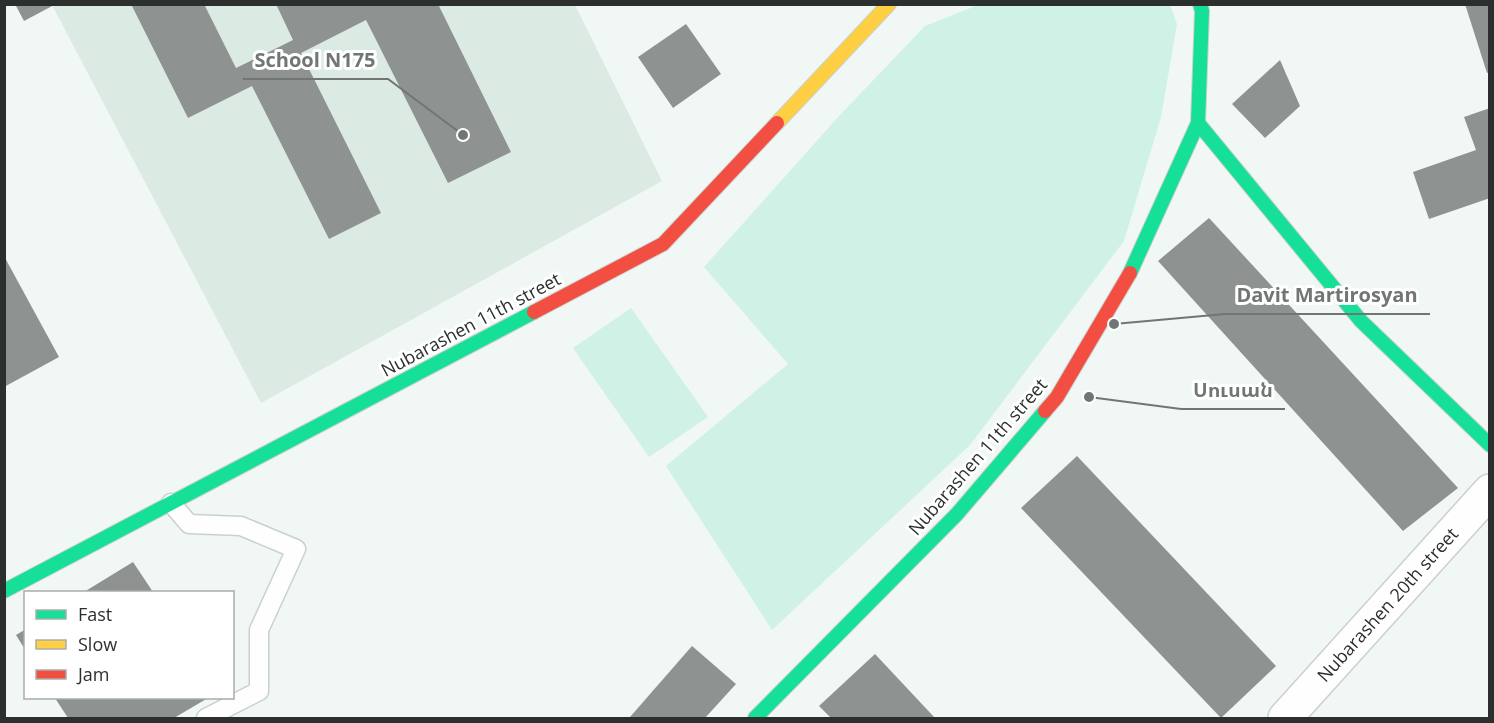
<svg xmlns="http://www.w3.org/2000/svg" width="1494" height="723" viewBox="0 0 1494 723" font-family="'Open Sans','Noto Sans Armenian',sans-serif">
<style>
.built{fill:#dceae4}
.green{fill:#d0f2e6}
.building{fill:#8e9391}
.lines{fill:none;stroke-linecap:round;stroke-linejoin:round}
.lane-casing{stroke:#cbd0cf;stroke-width:21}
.street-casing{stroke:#cbd0cf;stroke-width:36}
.fast-casing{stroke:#cbd0cf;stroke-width:16}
.slow-casing{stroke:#cbd0cf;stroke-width:16}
.jam-casing{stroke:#cbd0cf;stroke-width:16}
.lane{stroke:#fdfefd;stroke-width:18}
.street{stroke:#fdfefd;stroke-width:33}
.fast{stroke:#16e098;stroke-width:14}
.slow{stroke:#ffcf43;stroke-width:14}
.jam{stroke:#f24e42;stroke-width:14}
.labels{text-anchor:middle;stroke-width:6;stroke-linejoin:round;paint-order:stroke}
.street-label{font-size:18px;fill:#2b302e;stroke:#fff}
.leader{fill:none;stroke:#707673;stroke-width:2}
.callout-dot{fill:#707673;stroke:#fff;stroke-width:2}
.callout-label{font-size:20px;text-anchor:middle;font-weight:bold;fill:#707673;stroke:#fff;stroke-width:6;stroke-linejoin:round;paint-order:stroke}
</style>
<rect width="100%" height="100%" fill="#f0f7f4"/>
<!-- built -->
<path class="built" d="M 52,5 L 575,5 L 662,181 L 261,403 Z"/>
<!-- green -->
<g class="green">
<path d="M 978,5 L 1170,5 L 1177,24 L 1161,117 L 1124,241 L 970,445 L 772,630 L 666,466 L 788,364 L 704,267 L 839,116 L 925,26 Z"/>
<path d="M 631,308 L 708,417 L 649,457 L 573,348 Z"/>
</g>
<!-- building -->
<g class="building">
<path d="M 15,4 L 56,4 L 24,21 Z"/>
<path d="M 131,4 L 204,4 L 236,68 L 293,40 L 276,4 L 438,4 L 511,152 L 448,183 L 366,20 L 301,53 L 381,213 L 329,239 L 252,86 L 188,118 Z"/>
<path d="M 1465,4 L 1490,4 L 1490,72 L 1487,73 Z"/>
<path d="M 686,24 L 721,74 L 673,108 L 638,57 Z"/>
<path d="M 1280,60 L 1300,106 L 1265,138 L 1232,104 Z"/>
<path d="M 1490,108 L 1490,198 L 1429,219 L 1413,172 L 1476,150 L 1464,117 Z"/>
<path d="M 1209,218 L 1458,488 L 1403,531 L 1158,261 Z"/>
<path d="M 4,256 L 59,357 L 4,387 Z"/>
<path d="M 1077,456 L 1276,666 L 1221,718 L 1021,508 Z"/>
<path d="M 133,562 L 153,592 L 84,592 Z"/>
<path d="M 26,629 L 26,651 L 16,635 Z"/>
<path d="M 692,646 L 736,684 L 705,718 L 631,718 L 630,717 Z"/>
<path d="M 875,654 L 935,718 L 831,718 L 819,706 Z"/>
<path d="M 55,698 L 208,698 L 174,718 L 68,718 Z"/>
</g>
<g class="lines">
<defs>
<path id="lane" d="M 171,503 L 189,524 L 241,526 L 296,549 L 259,630 L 259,691 L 206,718"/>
<path id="street" d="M 1285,718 L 1490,491"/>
<g id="fast">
<path d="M 1198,123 L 1361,321 L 1490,445"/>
<path d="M 1130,273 L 1198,123 L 1202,11 L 1200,4"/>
<path d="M 4,591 L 534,312"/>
<path d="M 755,718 L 957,514 L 1045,411"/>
</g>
<path id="slow" d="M 777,123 L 889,4"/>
<g id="jam">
<path d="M 534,312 L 663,244 L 777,123"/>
<path d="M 1045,411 L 1057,397 L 1130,273"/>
</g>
</defs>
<!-- lane casing -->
<use href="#lane" class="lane-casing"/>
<!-- street casing -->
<use href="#street" class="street-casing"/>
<!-- fast casing -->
<use href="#fast" class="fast-casing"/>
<!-- slow casing -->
<use href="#slow" class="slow-casing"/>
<!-- jam casing -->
<use href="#jam" class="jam-casing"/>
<!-- lane -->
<use href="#lane" class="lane"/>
<!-- street -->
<use href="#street" class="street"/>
<!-- fast -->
<use href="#fast" class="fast"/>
<!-- slow -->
<use href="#slow" class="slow"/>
<!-- jam -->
<use href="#jam" class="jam"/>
</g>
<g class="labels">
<!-- street labels -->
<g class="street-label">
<text transform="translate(471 325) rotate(-28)" y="6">Nubarashen 11th street</text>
<text transform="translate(978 457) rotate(-49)" y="6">Nubarashen 11th street</text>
<text transform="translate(1388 605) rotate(-48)" y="6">Nubarashen 20th street</text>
</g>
</g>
<!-- callouts -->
<path class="leader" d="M463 135L388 79H243M1114 324L1225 314H1430M1089 397L1181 409H1285"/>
<g class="callout-dot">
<circle cx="463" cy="135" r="6"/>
<circle cx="1114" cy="324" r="6"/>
<circle cx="1089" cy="397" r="6"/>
</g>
<g class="callout-label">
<text x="315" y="67">School N175</text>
<text x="1327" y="302">Davit Martirosyan</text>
<text x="1233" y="397">Սուսան</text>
</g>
<!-- border -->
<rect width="1494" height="723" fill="none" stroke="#2b302e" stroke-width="12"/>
<!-- legend -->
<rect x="24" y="591" width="210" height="108" fill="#ffffff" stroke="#aaacab" stroke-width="1.5"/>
<rect x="36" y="610" width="30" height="9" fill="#16e098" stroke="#aaacab" stroke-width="1.5"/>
<text x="78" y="621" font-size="18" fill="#2b302e">Fast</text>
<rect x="36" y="640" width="30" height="9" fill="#ffcf43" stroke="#aaacab" stroke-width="1.5"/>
<text x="78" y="651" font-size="18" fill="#2b302e">Slow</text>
<rect x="36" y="670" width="30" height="9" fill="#f24e42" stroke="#aaacab" stroke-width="1.5"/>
<text x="78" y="681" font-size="18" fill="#2b302e">Jam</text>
</svg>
